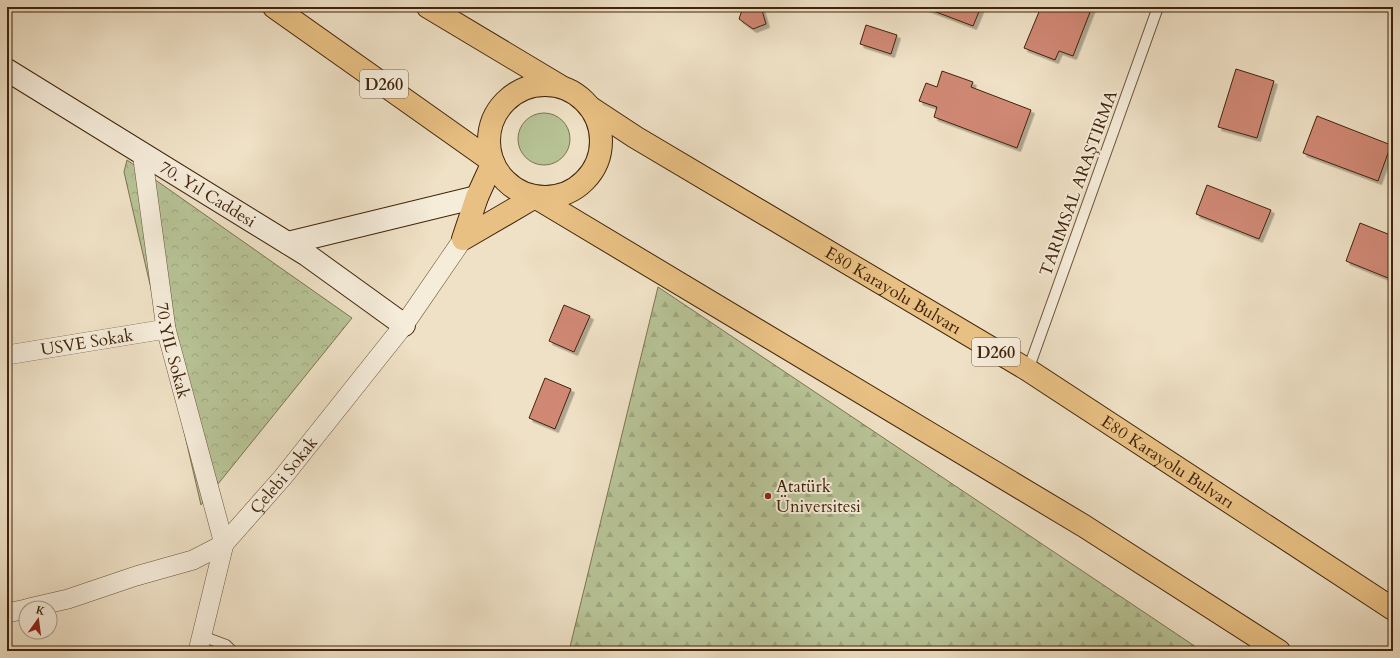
<svg xmlns="http://www.w3.org/2000/svg" width="1400" height="658" viewBox="0 0 1400 658" font-family="Cardo,serif">
<style>
.grass{fill:#b7c396;stroke:#7c7450}
.forest{fill:url(#forest-firs);stroke:#7c7450}
.park{fill:url(#park-crowns);stroke:#7c7450}
.building{fill:#d08874;stroke:#40240a;filter:url(#shadow)}
.lines{fill:none;stroke-linecap:round;stroke-linejoin:round}
.lane-casing{stroke:#6c5339;stroke-width:12}
.street-casing{stroke:#6c5339;stroke-width:20}
.secondary-casing{stroke:#40240a;stroke-width:24}
.highway-casing{stroke:#40240a;stroke-width:24}
.lane{stroke:#f5ecda;stroke-width:10}
.street{stroke:#f5ecda;stroke-width:19}
.secondary{stroke:#f5ecda;stroke-width:22}
.highway{stroke:#e8c083;stroke-width:22}
.poi-dot{fill:#8f2418;stroke:#f5ecda;stroke-width:1.5}
.labels{text-anchor:middle;stroke-width:4;stroke-linejoin:round;paint-order:stroke}
.shield{fill:#f5ecda;stroke:#766048;stroke-width:1}
.shield-label{font-size:16px;font-weight:bold;fill:#40240a}
.street-label{font-size:17px;fill:#40240a;stroke:#f5ecda}
.poi-label{font-size:17px;fill:#40240a;stroke:#f5ecda;text-anchor:start}
</style>
<defs>
<pattern id="forest-firs" width="22" height="20" patternUnits="userSpaceOnUse"><rect width="22" height="20" fill="#b7c396"/><path d="M5 1l3.5 6h-7zM16 11l3.5 6h-7z" fill="#9ea780"/></pattern>
<pattern id="park-crowns" width="20" height="18" patternUnits="userSpaceOnUse"><rect width="20" height="18" fill="#b7c396"/><path d="M2 6a3 3 0 1 1 6 0M12 15a3 3 0 1 1 6 0" fill="none" stroke="#9ea780"/></pattern>
<filter id="shadow"><feDropShadow dx="3.5" dy="3.5" stdDeviation="0" flood-color="#0004"/></filter>
</defs>
<rect width="100%" height="100%" fill="#efe1c6"/>
<filter id="stains"><feTurbulence type="fractalNoise" baseFrequency=".005" numOctaves="4"/><feColorMatrix values="0 0 0 0 .2 0 0 0 0 .09 0 0 0 0 .02 0 0 0 .5 -.17"/></filter>
<radialGradient id="worn" r=".72"><stop offset=".6" stop-color="#630" stop-opacity="0"/><stop offset="1" stop-color="#630" stop-opacity=".3"/></radialGradient>
<!-- grass -->
<circle class="grass" cx="544" cy="139" r="26"/>
<!-- forest -->
<path class="forest" d="M 658,287 L 1202,651 L 569,651 Z"/>
<!-- park -->
<path class="park" d="M 127,160 L 352,318 L 201,505 L 124,172 Z"/>
<!-- building -->
<g class="building">
<path d="M 743,7 L 761,7 L 766,24 L 753,29 L 739,19 Z"/>
<path d="M 923,7 L 981,7 L 973,26 Z"/>
<path d="M 1041,7 L 1092,7 L 1073,56 L 1059,51 L 1055,60 L 1024,48 Z"/>
<path d="M 866,25 L 897,35 L 891,54 L 860,44 Z"/>
<path d="M 1236,69 L 1274,81 L 1257,138 L 1218,127 Z"/>
<path d="M 942,71 L 973,82 L 971,87 L 1031,110 L 1017,148 L 934,117 L 937,107 L 919,101 L 926,83 L 937,87 Z"/>
<path d="M 1317,116 L 1391,145 L 1378,181 L 1303,153 Z"/>
<path d="M 1207,185 L 1271,210 L 1259,239 L 1196,214 Z"/>
<path d="M 1360,223 L 1393,236 L 1393,280 L 1346,261 Z"/>
<path d="M 564,305 L 590,316 L 574,352 L 549,341 Z"/>
<path d="M 545,378 L 571,389 L 555,429 L 529,418 Z"/>
</g>
<g class="lines">
<defs>
<g id="lane">
<path d="M 1028,370 L 1158,7"/>
<path d="M 202,636 L 226,645 L 232,651"/>
</g>
<g id="street">
<path id="s1" d="M 142,152 L 166,329 L 224,544 L 198,651"/>
<path id="s2" d="M 7,355 L 166,329"/>
<path id="s3" d="M 29,608 L 68,599 L 136,576 L 193,560 L 224,544 L 283,477 L 404,325 L 463,239"/>
<path d="M 7,613 L 26,609"/>
</g>
<g id="secondary">
<path id="s4" d="M 7,70 L 307,255 L 404,325"/>
<path d="M 288,243 L 477,197"/>
</g>
<g id="highway">
<path d="M 274,7 L 493,162 L 477,197 L 463,239 L 535,197 L 1084,526 L 1279,651"/>
<path d="M 428,7 L 560,86"/>
<circle cx="545" cy="141" r="56"/>
<path id="s5" d="M 591,108 L 635,137 L 1028,370 L 1393,609"/>
</g>
</defs>
<!-- lane casing -->
<use href="#lane" class="lane-casing"/>
<!-- street casing -->
<use href="#street" class="street-casing"/>
<!-- secondary casing -->
<use href="#secondary" class="secondary-casing"/>
<!-- highway casing -->
<use href="#highway" class="highway-casing"/>
<!-- lane -->
<use href="#lane" class="lane"/>
<!-- street -->
<use href="#street" class="street"/>
<!-- secondary -->
<use href="#secondary" class="secondary"/>
<!-- highway -->
<use href="#highway" class="highway"/>
</g>
<!-- markers -->
<circle class="poi-dot" cx="768" cy="496" r="4"/>
<g class="labels">
<!-- shield labels -->
<g class="shield">
<rect x="360" y="70" width="48" height="28" rx="3"/>
<rect x="972" y="338" width="48" height="28" rx="3"/>
</g>
<g class="shield-label">
<text x="384" y="90">D260</text>
<text x="996" y="358">D260</text>
</g>
<!-- street labels -->
<g class="street-label">
<text transform="translate(1078 183) rotate(-70)" y="6">TARIMSAL ARAŞTIRMA</text>
<text dy="6" stroke="none"><textPath href="#s4" startOffset="236">70. Yıl Caddesi</textPath></text>
<text dy="6" stroke="none"><textPath href="#s5" startOffset="353">E80 Karayolu Bulvarı</textPath></text>
<text dy="6" stroke="none"><textPath href="#s2" startOffset="81">USVE Sokak</textPath></text>
<text dy="6" stroke="none"><textPath href="#s1" startOffset="201">70.YIL Sokak</textPath></text>
<text dy="6" stroke="none"><textPath href="#s5" startOffset="677">E80 Karayolu Bulvarı</textPath></text>
<text dy="6" stroke="none"><textPath href="#s3" startOffset="297">Çelebi Sokak</textPath></text>
</g>
<!-- poi labels -->
<g class="poi-label">
<text x="776" y="492">Atatürk<tspan x="776" dy="20">Üniversitesi</tspan></text>
</g>
</g>
<!-- margin -->
<rect width="1400" height="658" fill="none" stroke="#efe1c6" stroke-width="24"/>
<rect x="8" y="8" width="1384" height="642" fill="none" stroke="#40240a" stroke-width="2"/>
<rect x="12" y="12" width="1376" height="634" fill="none" stroke="#40240a"/>
<!-- north arrow -->
<g transform="translate(38 620) rotate(14)"><circle r="19" fill="#f5ecda" stroke="#ad9c87"/>
<path d="M0-3L7 15L0 10L-7 15Z" fill="#8f2418"/>
<text y="-6" font-size="11" font-weight="bold" text-anchor="middle" fill="#40240a">K</text>
</g>
<rect width="100%" height="100%" filter="url(#stains)"/>
<rect width="100%" height="100%" fill="url(#worn)"/>
</svg>
